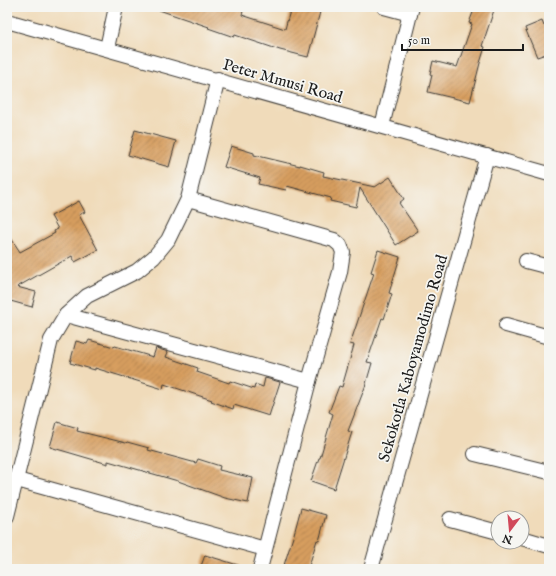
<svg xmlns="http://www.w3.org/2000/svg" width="556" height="576" viewBox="0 0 556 576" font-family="'IM FELL English',serif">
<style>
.building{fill:url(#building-hatch)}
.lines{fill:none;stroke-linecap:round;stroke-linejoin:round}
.street-casing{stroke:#3c3934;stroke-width:16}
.street{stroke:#fff;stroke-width:14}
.labels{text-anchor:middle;stroke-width:3.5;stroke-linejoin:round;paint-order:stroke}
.street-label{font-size:16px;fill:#1c1c1c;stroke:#f6f6f2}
</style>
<defs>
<pattern id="building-hatch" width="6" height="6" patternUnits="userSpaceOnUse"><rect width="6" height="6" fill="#d79e5e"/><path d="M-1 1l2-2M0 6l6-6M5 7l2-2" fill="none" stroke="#ae804d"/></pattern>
</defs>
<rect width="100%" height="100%" fill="#f6f6f2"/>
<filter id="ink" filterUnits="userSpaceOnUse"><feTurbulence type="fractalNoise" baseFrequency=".025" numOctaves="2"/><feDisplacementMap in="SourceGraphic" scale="8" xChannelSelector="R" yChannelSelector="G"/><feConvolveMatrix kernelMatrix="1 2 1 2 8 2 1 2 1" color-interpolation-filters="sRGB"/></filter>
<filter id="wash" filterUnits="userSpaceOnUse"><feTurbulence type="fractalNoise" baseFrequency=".012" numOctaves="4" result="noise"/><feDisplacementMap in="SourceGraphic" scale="16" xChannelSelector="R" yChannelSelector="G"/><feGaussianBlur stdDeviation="0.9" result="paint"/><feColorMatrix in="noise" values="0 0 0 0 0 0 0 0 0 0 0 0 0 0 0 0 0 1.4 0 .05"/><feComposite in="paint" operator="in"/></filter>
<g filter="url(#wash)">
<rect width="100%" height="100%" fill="#f0dbba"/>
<g id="blocks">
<!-- building -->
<g class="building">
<path d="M 156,7 L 244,7 L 242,15 L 285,29 L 291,7 L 301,7 L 320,12 L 308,57 L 280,50 L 235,35 L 234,37 L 208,28 L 209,27 L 156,9 Z"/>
<path d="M 475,7 L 495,7 L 482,46 L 485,47 L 480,63 L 470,102 L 428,92 L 432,75 L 430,74 L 433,61 L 457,67 L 472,24 L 469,23 Z"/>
<path d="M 542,21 L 544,26 L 549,24 L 549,53 L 537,57 L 525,28 Z"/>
<path d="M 135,130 L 176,141 L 169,167 L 128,155 Z"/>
<path d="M 231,146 L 254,153 L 254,155 L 300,166 L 300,165 L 324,172 L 323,176 L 375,187 L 390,177 L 404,199 L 399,203 L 418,231 L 396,245 L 360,188 L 356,207 L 330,201 L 331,198 L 287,186 L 286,190 L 258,184 L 260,178 L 224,167 Z"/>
<path d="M 79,201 L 85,212 L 79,215 L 98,250 L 75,262 L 72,256 L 17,287 L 36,292 L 32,307 L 7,300 L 7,232 L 20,252 L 55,233 L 54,231 L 58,229 L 51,216 Z"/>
<path d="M 378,250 L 400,257 L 389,293 L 392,294 L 384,319 L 382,318 L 367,362 L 372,363 L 365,387 L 348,431 L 352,432 L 334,489 L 311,481 L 319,458 L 320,458 L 333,414 L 329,412 L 339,386 L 342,387 L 354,345 L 350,344 L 374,273 L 371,272 Z"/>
<path d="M 89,340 L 114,347 L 115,346 L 153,357 L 156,348 L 168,352 L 166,357 L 198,368 L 197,372 L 229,383 L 230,381 L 254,389 L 255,384 L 263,387 L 265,378 L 280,382 L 269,416 L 234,405 L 233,409 L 211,401 L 212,400 L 164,384 L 163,389 L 95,368 L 95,370 L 70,363 L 76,341 L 87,344 Z"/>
<path d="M 57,422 L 78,428 L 77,431 L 126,443 L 127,442 L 149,448 L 148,450 L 196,463 L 198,459 L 220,466 L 219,470 L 253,478 L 248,503 L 225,498 L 178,481 L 108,461 L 108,464 L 50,447 Z"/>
<path d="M 301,508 L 326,515 L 319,541 L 317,540 L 308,569 L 294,569 L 284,565 L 294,534 Z"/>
<path d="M 205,555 L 241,566 L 241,569 L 200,569 Z"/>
</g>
</g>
</g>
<g filter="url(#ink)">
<use href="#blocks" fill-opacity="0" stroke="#3c3934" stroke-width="1"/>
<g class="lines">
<defs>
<g id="street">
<path d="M 384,7 L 410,14 L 412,7"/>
<path d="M 7,21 L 549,174"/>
<path d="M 107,48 L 116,7"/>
<path d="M 382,126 L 410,14"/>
<path d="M 188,199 L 334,240 L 340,245 L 343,252 L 340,272 L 309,381 L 260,569"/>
<path d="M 526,261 L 549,267"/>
<path d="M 66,315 L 309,381"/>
<path d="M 506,325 L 549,337"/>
<path d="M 475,454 L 549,472"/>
<path d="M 17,480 L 265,549"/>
<path d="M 7,516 L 51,340 L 66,315 L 87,296 L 137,271 L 154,257 L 168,240 L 188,199 L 218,79"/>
<path d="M 450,519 L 498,532"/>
<path d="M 522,538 L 549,546"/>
<path d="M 371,569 L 487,156"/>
</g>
</defs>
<!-- street casing -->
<use href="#street" class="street-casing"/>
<!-- street -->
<use href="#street" class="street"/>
</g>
</g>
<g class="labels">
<!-- street labels -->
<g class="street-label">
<text transform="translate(283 80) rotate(16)" y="6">Peter Mmusi Road</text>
<text transform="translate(412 358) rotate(-74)" y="6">Sekokotla Kaboyamodimo Road</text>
</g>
</g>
<!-- margin -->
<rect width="556" height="576" fill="none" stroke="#f6f6f2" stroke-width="24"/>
<!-- north arrow -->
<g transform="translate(510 530) rotate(196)"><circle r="19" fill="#f6f6f2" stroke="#9f9f9c"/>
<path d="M0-3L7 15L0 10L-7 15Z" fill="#d1495b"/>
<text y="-6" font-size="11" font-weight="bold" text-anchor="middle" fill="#1c1c1c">N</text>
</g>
<!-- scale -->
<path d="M402 44v6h121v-6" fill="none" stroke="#1c1c1c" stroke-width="2"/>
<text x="408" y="44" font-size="12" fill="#1c1c1c" stroke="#f6f6f2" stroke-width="3" paint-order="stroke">50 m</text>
</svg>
